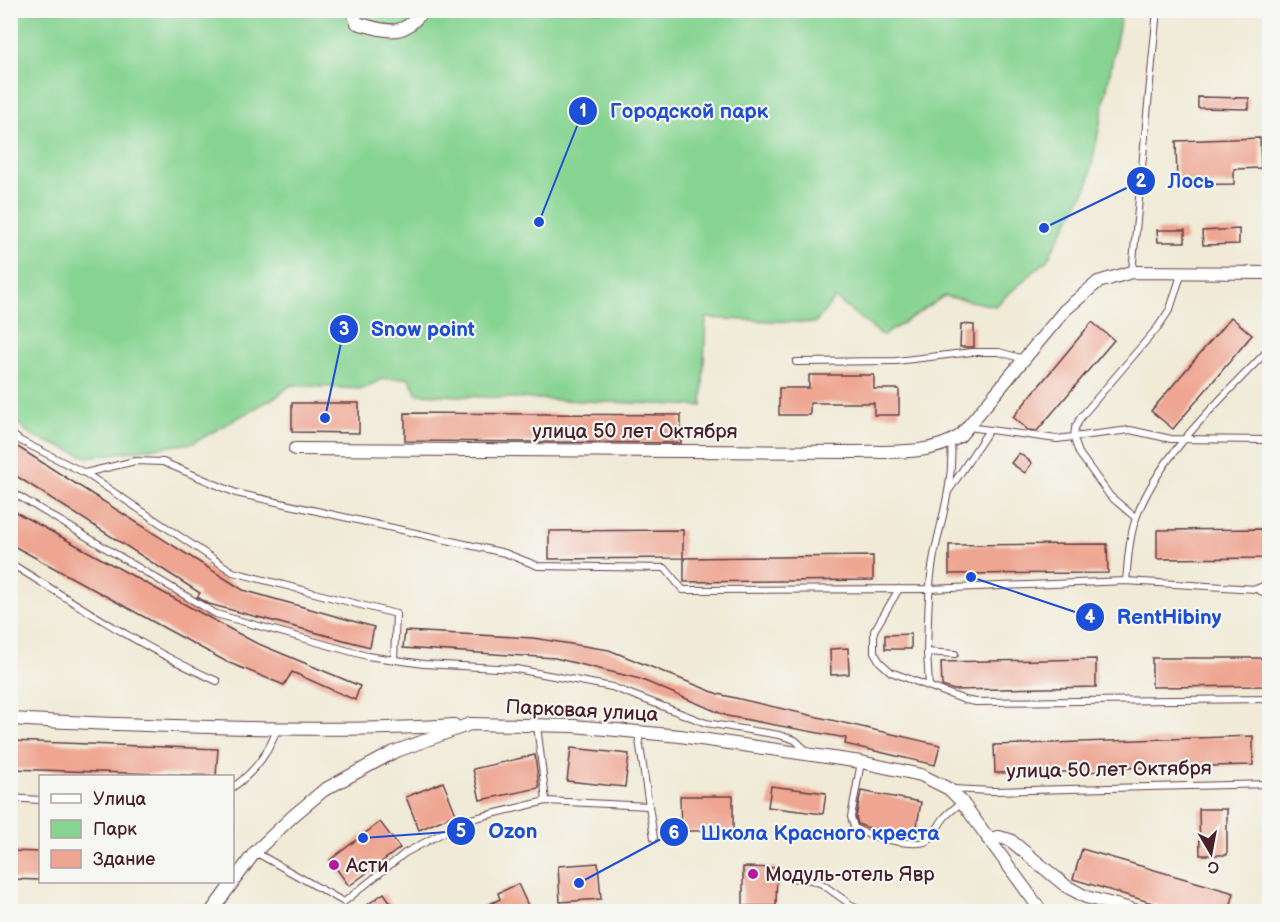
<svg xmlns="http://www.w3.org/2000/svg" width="1280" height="922" viewBox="0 0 1280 922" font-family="'Balsamiq Sans',sans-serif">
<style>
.green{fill:#87d492;stroke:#687a5e;stroke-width:1.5}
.building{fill:#eea591}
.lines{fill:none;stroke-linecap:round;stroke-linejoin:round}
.lane-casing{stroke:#633d45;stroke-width:8}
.street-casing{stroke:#633d45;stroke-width:14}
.lane{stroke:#fff;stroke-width:6}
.street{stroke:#fff;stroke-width:12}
.poi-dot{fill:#b5179e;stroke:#f6f6f2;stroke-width:2}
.labels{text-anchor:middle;stroke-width:4.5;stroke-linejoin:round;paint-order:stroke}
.street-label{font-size:20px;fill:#4a1f2b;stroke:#f6f6f2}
.poi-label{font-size:20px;fill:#4a1f2b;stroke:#f6f6f2;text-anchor:start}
.leader{fill:none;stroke:#1d4ed8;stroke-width:2}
.callout-dot{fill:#1d4ed8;stroke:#f6f6f2;stroke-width:2}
.mark-label{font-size:18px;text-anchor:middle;font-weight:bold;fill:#fff}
.callout-label{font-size:21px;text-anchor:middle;font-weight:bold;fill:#1d4ed8;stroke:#f6f6f2;stroke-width:4.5;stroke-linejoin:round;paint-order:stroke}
</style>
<rect width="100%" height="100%" fill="#f6f6f2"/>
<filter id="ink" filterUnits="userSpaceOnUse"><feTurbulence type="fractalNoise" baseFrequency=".0167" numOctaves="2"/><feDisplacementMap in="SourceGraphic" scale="12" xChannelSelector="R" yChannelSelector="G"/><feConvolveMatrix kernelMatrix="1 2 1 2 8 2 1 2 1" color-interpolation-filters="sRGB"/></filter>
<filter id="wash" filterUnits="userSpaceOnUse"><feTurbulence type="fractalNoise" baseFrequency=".008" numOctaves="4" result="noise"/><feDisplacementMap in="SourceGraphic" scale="24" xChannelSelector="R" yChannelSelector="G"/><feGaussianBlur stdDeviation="1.35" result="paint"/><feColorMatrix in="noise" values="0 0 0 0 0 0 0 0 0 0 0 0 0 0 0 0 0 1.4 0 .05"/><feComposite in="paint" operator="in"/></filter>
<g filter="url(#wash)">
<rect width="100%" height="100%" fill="#f0ead6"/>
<!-- green -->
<path class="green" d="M 11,11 L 1122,11 L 1088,185 L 1047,260 L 995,306 L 944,296 L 883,336 L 835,298 L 815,323 L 706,318 L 702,406 L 417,394 L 409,378 L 382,379 L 362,389 L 291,385 L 277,396 L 193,443 L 87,457 L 32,436 L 11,417 Z"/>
<g id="blocks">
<!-- building -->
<g class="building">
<path d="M 1198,97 L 1249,98 L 1249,109 L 1198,108 Z"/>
<path d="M 1260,138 L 1261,168 L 1234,169 L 1234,184 L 1177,185 L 1176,141 Z"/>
<path d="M 1239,229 L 1239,244 L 1203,245 L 1202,231 Z"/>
<path d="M 1157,230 L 1185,230 L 1185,242 L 1158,242 Z"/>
<path d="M 1231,317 L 1252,335 L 1173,429 L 1151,411 Z"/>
<path d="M 1092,322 L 1114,340 L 1037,431 L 1028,430 L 1013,417 Z"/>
<path d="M 961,324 L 974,325 L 974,347 L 960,347 Z"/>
<path d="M 809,375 L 874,375 L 874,389 L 899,389 L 899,415 L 874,415 L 874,403 L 810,403 L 810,415 L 779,415 L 779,388 L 809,388 Z"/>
<path d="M 292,403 L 359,403 L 359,433 L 292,432 Z"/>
<path d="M 405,413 L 681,415 L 681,443 L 405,441 Z"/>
<path d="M 10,442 L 243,590 L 374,627 L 370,647 L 209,604 L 197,597 L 200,593 L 10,472 Z"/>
<path d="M 1019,453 L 1032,463 L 1025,473 L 1011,463 Z"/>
<path d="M 10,509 L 254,642 L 360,686 L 355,700 L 292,672 L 284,685 L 227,662 L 10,544 Z"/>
<path d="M 1269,529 L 1269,558 L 1157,559 L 1157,530 Z"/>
<path d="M 683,530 L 683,558 L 549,559 L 549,531 Z"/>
<path d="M 1107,544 L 1108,573 L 949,574 L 949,545 Z"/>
<path d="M 873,556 L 873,580 L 684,582 L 684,558 Z"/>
<path d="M 405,631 L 533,638 L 609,650 L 718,694 L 940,745 L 935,765 L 845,744 L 846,738 L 727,716 L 640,679 L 555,658 L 403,648 Z"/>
<path d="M 911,634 L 911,649 L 885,649 L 885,635 Z"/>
<path d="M 848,648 L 849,674 L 831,675 L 830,649 Z"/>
<path d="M 1152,658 L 1269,658 L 1269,686 L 1152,687 Z"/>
<path d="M 1096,659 L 1096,687 L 954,690 L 942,686 L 941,662 Z"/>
<path d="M 1253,736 L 1253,765 L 1121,768 L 1121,771 L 995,773 L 994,745 Z"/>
<path d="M 10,741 L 218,749 L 216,776 L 10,769 Z"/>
<path d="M 571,748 L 629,754 L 625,787 L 567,781 Z"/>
<path d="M 535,755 L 539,788 L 480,800 L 473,769 Z"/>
<path d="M 443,782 L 456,814 L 419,830 L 406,797 Z"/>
<path d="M 771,786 L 826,793 L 823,814 L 768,807 Z"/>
<path d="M 861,791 L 921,802 L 915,837 L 865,827 L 858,824 L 856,817 Z"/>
<path d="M 680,796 L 733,796 L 733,831 L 681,831 Z"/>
<path d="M 1199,809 L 1227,809 L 1227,855 L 1200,855 Z"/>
<path d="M 380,822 L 400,848 L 349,886 L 330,860 Z"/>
<path d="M 1082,849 L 1234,893 L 1229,912 L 1182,912 L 1073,879 Z"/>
<path d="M 10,851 L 40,852 L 40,880 L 10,879 Z"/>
<path d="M 598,863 L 601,899 L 560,902 L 558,866 Z"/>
<path d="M 743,867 L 777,868 L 776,906 L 743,906 Z"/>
<path d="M 518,884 L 531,912 L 473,912 L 500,899 L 498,893 Z"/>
<path d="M 384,893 L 397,912 L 357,912 Z"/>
</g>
</g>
</g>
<g filter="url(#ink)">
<use href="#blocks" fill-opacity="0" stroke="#633d45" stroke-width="1.5"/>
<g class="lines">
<defs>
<g id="lane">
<path d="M 1132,272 L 1157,10"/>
<path d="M 796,362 L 896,361 L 972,352 L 999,352 L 1024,359"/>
<path d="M 968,427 L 1057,439 L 1130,430 L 1171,439 L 1270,440"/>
<path d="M 10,432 L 19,440 L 85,473 L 135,461 L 163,462 L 236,493 L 505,553 L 538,566 L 665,568 L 683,590 L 929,589 L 1126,581 L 1256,589 L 1270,595"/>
<path d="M 85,473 L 233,572 L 396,614 L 394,660"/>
<path d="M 950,489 L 989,430"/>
<path d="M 10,491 L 216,614 L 367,656 L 424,664 L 516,669 L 612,687 L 706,723 L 779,735 L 795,740 L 809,753"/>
<path d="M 1136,518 L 1110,496 L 1079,453 L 1074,439 L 1075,428 L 1081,417 L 1158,327 L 1170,309 L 1182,272"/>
<path d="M 10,563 C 78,605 144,649 217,681"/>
<path d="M 1126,581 C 1128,560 1129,538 1136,518 C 1159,454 1224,397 1270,348"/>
<path d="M 899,589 L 874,631 L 874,652 L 880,662 L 891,672 L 965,700 L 976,702 L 1270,699"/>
<path d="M 1256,589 L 1270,583"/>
<path d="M 927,652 C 928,620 928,588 934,555 C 942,517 954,481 951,442"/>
<path d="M 929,686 L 927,652 L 955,654"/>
<path d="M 537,725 L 546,801"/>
<path d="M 861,762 L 851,817 L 854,827 C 863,836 916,848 927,841 C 935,836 938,825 944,818 C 949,812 956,807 962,802"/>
<path d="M 232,788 C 253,773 269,753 277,729"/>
<path d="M 952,789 L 993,791 L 1270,784"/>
<path d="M 10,798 L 40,800"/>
<path d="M 649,806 L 654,838"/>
<path d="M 255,852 L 344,902 L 405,853 L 467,820 L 546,801 L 649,806 L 638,733"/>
<path d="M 791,878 L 812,880 L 822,884 L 861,912"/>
</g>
<g id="street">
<path d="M 352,10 L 357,23 C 387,31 403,39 423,10"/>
<path d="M 295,449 L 856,452 C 890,451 929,456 960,436 L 1065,310 L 1098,282 L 1132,272 L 1270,273"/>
<path d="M 10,719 C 90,724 169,726 248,728 C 316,729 385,730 454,725"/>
<path d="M 988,839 L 999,837 L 1010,840 L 1066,886 L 1086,897 L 1142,912"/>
<path d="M 211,912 L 255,852 L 293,816 L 324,790 L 394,752 L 470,724 L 574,726 L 680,736 L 861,762 L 921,775 L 949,789 L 962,802 L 1042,912"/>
</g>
</defs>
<!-- lane casing -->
<use href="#lane" class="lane-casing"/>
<!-- street casing -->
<use href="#street" class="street-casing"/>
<!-- lane -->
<use href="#lane" class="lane"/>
<!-- street -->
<use href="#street" class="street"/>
</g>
</g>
<!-- markers -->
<g class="poi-dot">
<circle cx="334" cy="865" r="6"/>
<circle cx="753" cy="874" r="6"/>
</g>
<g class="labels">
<!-- street labels -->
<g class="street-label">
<text x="635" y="438">улица 50 лет Октября</text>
<text transform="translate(582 710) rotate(3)" y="7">Парковая улица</text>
<text transform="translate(1109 769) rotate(-1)" y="7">улица 50 лет Октября</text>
</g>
<!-- poi labels -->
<g class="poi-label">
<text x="346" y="872">Асти</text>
<text x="765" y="881">Модуль-отель Явр</text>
</g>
</g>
<!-- callouts -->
<path class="leader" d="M539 222L583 111M1044 228L1141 181M325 418L344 329M971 577L1090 617M363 838L461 831M579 883L674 832"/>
<g class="callout-dot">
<circle cx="539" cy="222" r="6"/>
<circle cx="1044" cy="228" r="6"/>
<circle cx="325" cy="418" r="6"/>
<circle cx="971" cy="577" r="6"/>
<circle cx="363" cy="838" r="6"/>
<circle cx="579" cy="883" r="6"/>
<circle cx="583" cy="111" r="15"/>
<circle cx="1141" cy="181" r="15"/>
<circle cx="344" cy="329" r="15"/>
<circle cx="1090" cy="617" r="15"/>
<circle cx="461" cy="831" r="15"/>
<circle cx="674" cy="832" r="15"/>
</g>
<g class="mark-label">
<text x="583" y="117">1</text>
<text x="1141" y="187">2</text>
<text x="344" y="335">3</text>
<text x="1090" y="623">4</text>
<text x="461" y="837">5</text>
<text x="674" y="839">6</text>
</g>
<g class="callout-label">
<text x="689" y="118">Городской парк</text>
<text x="1191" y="188">Лось</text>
<text x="423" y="336">Snow point</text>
<text x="1169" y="624">RentHibiny</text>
<text x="513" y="838">Ozon</text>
<text x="820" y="840">Школа Красного креста</text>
</g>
<!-- margin -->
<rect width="1280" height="922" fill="none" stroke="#f6f6f2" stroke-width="36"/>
<!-- legend -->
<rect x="39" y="775" width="195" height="108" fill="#f6f6f2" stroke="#b1a0a2" stroke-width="1.5"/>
<rect x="51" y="794" width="30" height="9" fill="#ffffff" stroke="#b1a0a2" stroke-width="1.5"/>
<text x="93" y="805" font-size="18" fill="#4a1f2b">Улица</text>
<rect x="51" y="820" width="30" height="18" fill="#87d492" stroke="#b1a0a2" stroke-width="1.5"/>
<text x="93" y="835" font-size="18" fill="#4a1f2b">Парк</text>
<rect x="51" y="850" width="30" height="18" fill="#eea591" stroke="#b1a0a2" stroke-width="1.5"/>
<text x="93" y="865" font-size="18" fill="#4a1f2b">Здание</text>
<!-- north arrow -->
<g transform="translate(1211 853) rotate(170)" stroke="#f6f6f2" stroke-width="4.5" paint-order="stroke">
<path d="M0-4.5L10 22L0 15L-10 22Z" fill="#4a1f2b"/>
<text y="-9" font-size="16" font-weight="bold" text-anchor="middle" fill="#4a1f2b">С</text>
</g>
</svg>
